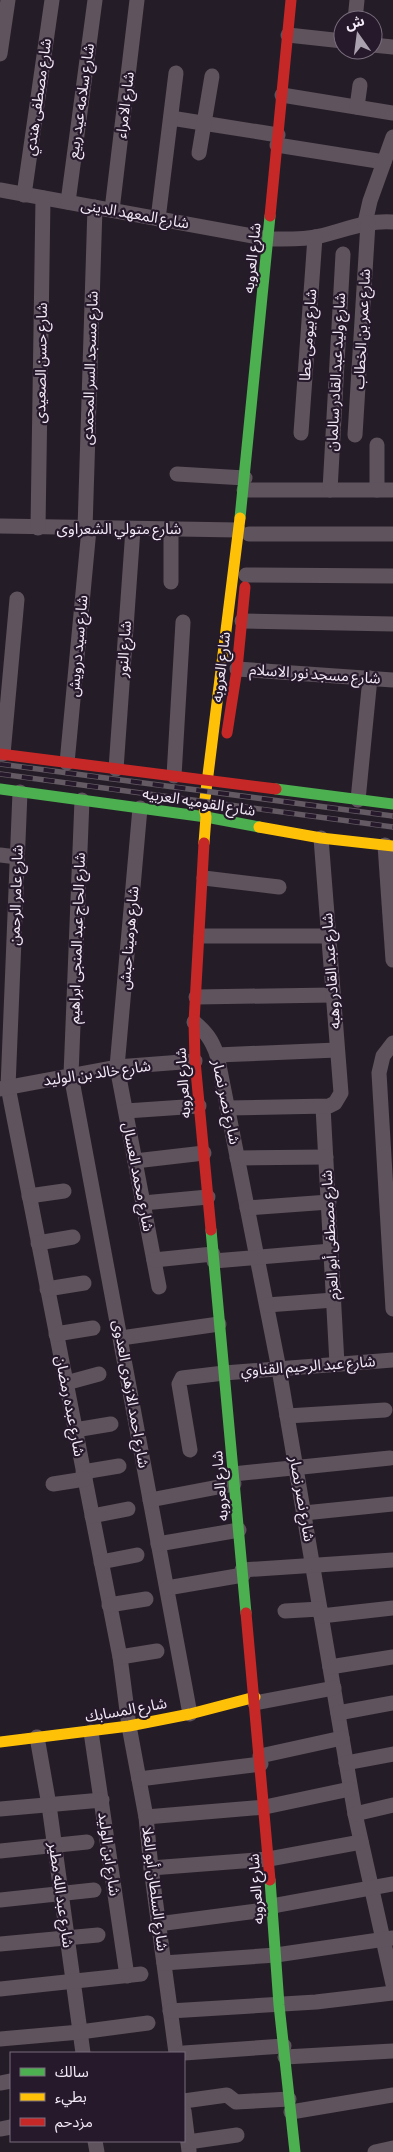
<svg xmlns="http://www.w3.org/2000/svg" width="393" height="2152" viewBox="0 0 393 2152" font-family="'Sofia Sans Condensed','Noto Sans Arabic',sans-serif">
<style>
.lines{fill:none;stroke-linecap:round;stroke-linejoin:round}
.street{stroke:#5f535e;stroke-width:15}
.fast{stroke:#4caf50;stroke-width:11}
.slow{stroke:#ffc107;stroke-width:11}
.jam{stroke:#c62828;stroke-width:11}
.rail-casing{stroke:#635a63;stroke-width:5.5}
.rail{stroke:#26192b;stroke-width:4;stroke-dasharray:11;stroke-linecap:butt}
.labels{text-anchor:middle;stroke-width:4.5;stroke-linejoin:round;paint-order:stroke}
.street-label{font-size:15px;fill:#f2eaf6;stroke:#26192b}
</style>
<rect width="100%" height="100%" fill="#241d27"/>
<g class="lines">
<!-- street -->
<g class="street">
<path d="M 355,20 L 357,0"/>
<path d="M 288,35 L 343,41"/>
<path d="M 373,45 L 393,47"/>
<path d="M 0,54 L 8,0"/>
<path d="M 282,95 L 393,113"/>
<path d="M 357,107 L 360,85"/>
<path d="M 171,118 L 278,135"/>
<path d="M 277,145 L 384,162"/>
<path d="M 199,153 L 212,76"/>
<path d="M 0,190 L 269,239 C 286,239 303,240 320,236 C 345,230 367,220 393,222"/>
<path d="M 24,195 L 52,0"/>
<path d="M 68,202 L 95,0"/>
<path d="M 112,210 L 137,0"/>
<path d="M 158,219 L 176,73"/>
<path d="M 365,223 L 370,201 L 393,137"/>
<path d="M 301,433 L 315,237"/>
<path d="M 355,435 L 368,223"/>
<path d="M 377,445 L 377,490"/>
<path d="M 177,474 L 245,478"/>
<path d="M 244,490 L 393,490"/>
<path d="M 330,490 L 343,254"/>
<path d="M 0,526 L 238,530"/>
<path d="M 38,528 L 43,198"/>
<path d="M 85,529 L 95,207"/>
<path d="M 171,529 L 171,582"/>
<path d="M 249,534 L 393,534"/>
<path d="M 246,575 L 393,576"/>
<path d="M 242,621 L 393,624"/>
<path d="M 237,669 L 393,680"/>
<path d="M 3,754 L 17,599"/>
<path d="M 67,763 L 89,529"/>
<path d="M 116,769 L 133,529"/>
<path d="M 174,776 L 183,622"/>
<path d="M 20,792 L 8,1087 L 120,1657 L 129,1726 L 146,1817 L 151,1868 L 176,2053"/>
<path d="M 82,800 L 71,1075 L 190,1714"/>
<path d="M 358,800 L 370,678"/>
<path d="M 140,808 L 117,1067 L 159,1287"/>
<path d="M 385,845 L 393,960"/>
<path d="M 0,855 L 17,857"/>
<path d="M 204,878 L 279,887"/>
<path d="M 201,936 L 328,936"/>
<path d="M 196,997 L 333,995"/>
<path d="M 194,1022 C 206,1032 212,1040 217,1055 L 279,1369 L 355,1814 L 393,1984"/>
<path d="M 393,1043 L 383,1056 L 379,1073 L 393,1309"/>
<path d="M 217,1055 L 337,1050"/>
<path d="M 0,1089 L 117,1067 L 195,1061"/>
<path d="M 323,1107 L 337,1364"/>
<path d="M 227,1108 L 329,1106 L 335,1103 L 341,1093 L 321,838"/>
<path d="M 126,1111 L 199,1106"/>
<path d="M 237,1158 L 326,1157"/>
<path d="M 135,1161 L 204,1153"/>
<path d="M 29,1196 L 64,1191"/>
<path d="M 143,1203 L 208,1197"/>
<path d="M 247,1208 L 329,1202"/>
<path d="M 38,1243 L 73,1237"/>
<path d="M 154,1260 L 213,1254"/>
<path d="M 214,1261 L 331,1251"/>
<path d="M 47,1289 L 84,1283"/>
<path d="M 267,1305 L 334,1300"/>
<path d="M 56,1334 L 93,1328"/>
<path d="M 121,1338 L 219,1324"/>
<path d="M 66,1383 L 99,1374"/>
<path d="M 287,1416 L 385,1410"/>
<path d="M 75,1430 L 111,1424"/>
<path d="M 190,1450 L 179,1384 L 182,1378 L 224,1373 L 393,1360"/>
<path d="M 83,1472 L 119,1466"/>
<path d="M 233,1474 L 390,1458"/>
<path d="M 53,1484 L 85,1479"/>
<path d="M 150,1500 L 234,1484"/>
<path d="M 304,1513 L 393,1504"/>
<path d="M 92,1516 L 128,1509"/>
<path d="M 158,1544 L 239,1530"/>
<path d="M 101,1562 L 137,1555"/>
<path d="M 242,1570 L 393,1560"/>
<path d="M 167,1588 L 243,1575"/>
<path d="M 109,1605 L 146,1599"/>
<path d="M 285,1611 L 320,1609"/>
<path d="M 321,1616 L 393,1608"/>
<path d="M 120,1657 L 157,1651"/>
<path d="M 330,1667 L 393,1657"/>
<path d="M 255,1703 L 334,1688"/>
<path d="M 338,1713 L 393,1703"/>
<path d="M 91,1732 L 127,1976"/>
<path d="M 37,1737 L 49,1805 L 83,2053"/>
<path d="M 260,1756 L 342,1738"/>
<path d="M 346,1763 L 393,1754"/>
<path d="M 139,1779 L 261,1764"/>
<path d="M 0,1809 L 102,1800"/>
<path d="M 355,1814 L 393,1805"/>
<path d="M 146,1817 L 265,1807 L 350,1789"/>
<path d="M 0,1851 L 87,1842"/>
<path d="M 151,1868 L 269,1859 L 361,1842"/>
<path d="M 0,1900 L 94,1890"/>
<path d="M 272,1906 L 393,1884"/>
<path d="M 158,1924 L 272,1909"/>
<path d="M 0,1944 L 98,1935"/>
<path d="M 164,1963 L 276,1955 L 393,1938"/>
<path d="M 0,1989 L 141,1974"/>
<path d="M 170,2011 L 316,2002 L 393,1993"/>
<path d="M 0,2039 L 80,2032 L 148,2023"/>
<path d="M 184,2053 L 284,2046"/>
<path d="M 285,2057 L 393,2051"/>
<path d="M 0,2083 L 11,2081"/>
<path d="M 184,2101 L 227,2095 L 236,2102 L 289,2099"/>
<path d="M 184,2111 L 189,2151"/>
<path d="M 291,2112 L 393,2095"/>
<path d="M 0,2129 L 11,2127"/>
<path d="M 95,2141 L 97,2152"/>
<path d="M 188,2142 L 237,2135"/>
<path d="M 375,2152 L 393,2148"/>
</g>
<!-- fast -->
<g class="fast">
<path d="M 240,518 L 270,216"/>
<path d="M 0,789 L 206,817 L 259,827"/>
<path d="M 276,789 L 393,804"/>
<path d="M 211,1230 L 246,1613"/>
<path d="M 270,1880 L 279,2005 L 295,2152"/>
</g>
<!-- slow -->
<g class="slow">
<path d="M 259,827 L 321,838 L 393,846"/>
<path d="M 204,843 L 206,817 L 204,807 L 240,518"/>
<path d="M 0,1742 L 129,1726 L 190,1714 L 255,1697"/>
</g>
<!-- jam -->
<g class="jam">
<path d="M 270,216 L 291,0"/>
<path d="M 227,733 L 237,669 L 245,587"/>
<path d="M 0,754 L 276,789"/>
<path d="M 204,843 L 194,1022 L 195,1061 L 211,1230"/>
<path d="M 246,1613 L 270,1880"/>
</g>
<defs>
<g id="rail">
<path d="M 0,764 L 393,816"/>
<path d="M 0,774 L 393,827"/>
</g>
</defs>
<!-- rail casing -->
<use href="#rail" class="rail-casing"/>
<!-- rail -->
<use href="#rail" class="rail"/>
</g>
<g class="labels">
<!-- street labels -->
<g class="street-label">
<text transform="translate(38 97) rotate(-82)" y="5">شارع مصطفى هندي</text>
<text transform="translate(81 101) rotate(-82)" y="5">شارع سلامه عيد ربيع</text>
<text transform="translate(125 105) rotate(-83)" y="5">شارع الامراء</text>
<text transform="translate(135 214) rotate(10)" y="5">شارع المعهد الدينى</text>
<text transform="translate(252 258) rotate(-84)" y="5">شارع العروبه</text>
<text transform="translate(362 329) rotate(-87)" y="5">شارع عمر بن الخطاب</text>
<text transform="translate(308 335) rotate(-86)" y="5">شارع بيومى عطا</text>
<text transform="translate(41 363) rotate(-89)" y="5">شارع حسن الصعيدى</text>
<text transform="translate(90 368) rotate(-88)" y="5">شارع مسجد السر المحمدى</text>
<text transform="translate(336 372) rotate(-87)" y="5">شارع وليد عبد القادر سالمان</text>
<text x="119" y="534">شارع متولي الشعراوى</text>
<text transform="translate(78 646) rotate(-85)" y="5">شارع سيد درويش</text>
<text transform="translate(124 649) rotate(-86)" y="5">شارع النور</text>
<text transform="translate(221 667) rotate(-83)" y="5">شارع العروبه</text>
<text transform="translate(315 674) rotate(4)" y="5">شارع مسجد نور الاسلام</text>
<text transform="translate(199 802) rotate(9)" y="5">شارع القوميه العربيه</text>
<text transform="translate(16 895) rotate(-88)" y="5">شارع عامر الرحمن</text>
<text transform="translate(77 938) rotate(-88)" y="5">شارع الحاج عبد المنجى ابراهيم</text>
<text transform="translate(129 938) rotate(-85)" y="5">شارع هرمينا حبش</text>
<text transform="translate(331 971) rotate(-94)" y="5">شارع عبد القادر وهبه</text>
<text transform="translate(97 1073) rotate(-8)" y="5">شارع خالد بن الوليد</text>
<text transform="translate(183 1083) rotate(-94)" y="5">شارع العروبه</text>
<text transform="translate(226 1102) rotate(78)" y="5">شارع نصر نصار</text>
<text transform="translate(138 1177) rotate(79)" y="5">شارع محمد العسال</text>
<text transform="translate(330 1235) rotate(-93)" y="5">شارع مصطفى أبو العزم</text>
<text transform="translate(308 1366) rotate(-4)" y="5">شارع عبد الرحيم القناوي</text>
<text transform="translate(131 1394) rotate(80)" y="5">شارع احمد الازهرى العدوى</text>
<text transform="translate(70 1406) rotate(79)" y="5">شارع عبده رمضان</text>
<text transform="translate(220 1486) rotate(-95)" y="5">شارع العروبه</text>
<text transform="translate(302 1499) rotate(80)" y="5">شارع نصر نصار</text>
<text transform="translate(126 1710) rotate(-10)" y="5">شارع المسابك</text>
<text transform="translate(109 1854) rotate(82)" y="5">شارع ابن الوليد</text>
<text transform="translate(155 1889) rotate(83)" y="5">شارع السلطان أبو العلا</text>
<text transform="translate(256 1889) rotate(-94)" y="5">شارع العروبه</text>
<text transform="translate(61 1895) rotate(82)" y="5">شارع عبد الله مطير</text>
</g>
</g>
<!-- legend -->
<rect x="10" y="2052" width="175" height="90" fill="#26192b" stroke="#786d7c"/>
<rect x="20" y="2068" width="25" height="8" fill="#4caf50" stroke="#786d7c"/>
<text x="55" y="2077" font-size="15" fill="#f2eaf6">سالك</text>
<rect x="20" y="2093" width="25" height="8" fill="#ffc107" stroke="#786d7c"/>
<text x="55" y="2102" font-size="15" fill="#f2eaf6">بطيء</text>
<rect x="20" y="2118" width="25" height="8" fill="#c62828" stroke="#786d7c"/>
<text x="55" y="2127" font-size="15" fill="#f2eaf6">مزدحم</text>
<!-- north arrow -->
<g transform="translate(358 35) rotate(346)"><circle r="24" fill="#26192b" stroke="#786d7c"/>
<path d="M0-4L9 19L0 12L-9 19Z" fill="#aaa2ae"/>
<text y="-8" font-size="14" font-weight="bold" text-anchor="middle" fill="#f2eaf6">ش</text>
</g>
</svg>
